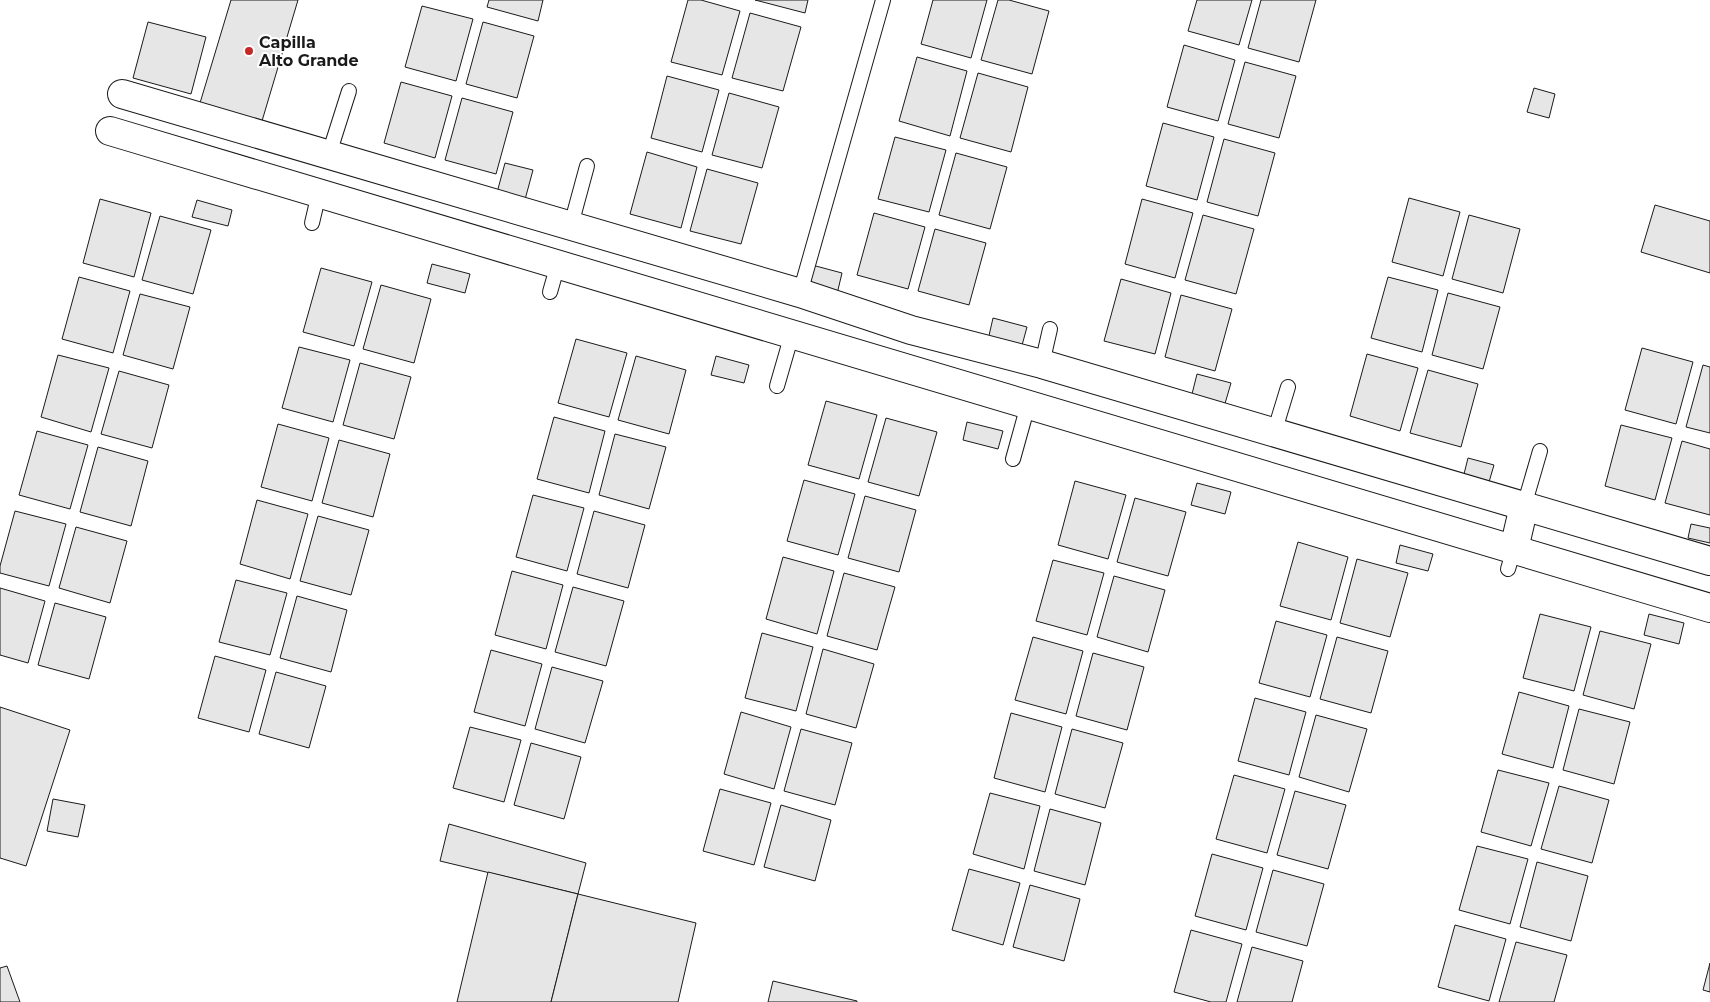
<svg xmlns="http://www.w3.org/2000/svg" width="1710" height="1002" viewBox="0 0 1710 1002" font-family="Montserrat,sans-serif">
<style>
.building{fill:#e6e6e6;stroke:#1a1a1a}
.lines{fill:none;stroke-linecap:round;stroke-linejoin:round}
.service-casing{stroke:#1a1a1a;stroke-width:16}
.minor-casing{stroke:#1a1a1a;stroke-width:30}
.service{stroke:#fff;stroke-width:14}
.minor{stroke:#fff;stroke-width:28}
.poi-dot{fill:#c62828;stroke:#fff;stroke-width:2}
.labels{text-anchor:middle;stroke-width:4;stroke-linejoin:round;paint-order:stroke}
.poi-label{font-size:16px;font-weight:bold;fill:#1a1a1a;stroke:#fff;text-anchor:start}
</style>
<rect width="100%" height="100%" fill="#fff"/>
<!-- building -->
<g class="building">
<path d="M 231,0 L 298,0 L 262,121 L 200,103 Z"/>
<path d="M 489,0 L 543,0 L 538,21 L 487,7 Z"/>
<path d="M 688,0 L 701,0 L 740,11 L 722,75 L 671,62 Z"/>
<path d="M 755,0 L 808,0 L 805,13 Z"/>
<path d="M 933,0 L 987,0 L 971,58 L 921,44 Z"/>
<path d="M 998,0 L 1009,0 L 1049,11 L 1032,74 L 981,60 Z"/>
<path d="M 1197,0 L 1252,0 L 1239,45 L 1188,31 Z"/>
<path d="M 1261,0 L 1316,0 L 1299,62 L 1248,48 Z"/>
<path d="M 422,6 L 473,19 L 456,81 L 405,67 Z"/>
<path d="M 750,13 L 801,27 L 783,91 L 732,78 Z"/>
<path d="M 148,22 L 206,37 L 191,94 L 133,78 Z"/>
<path d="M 483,22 L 534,36 L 517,98 L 466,84 Z"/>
<path d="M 1184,45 L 1235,60 L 1218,121 L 1167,107 Z"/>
<path d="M 917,57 L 967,71 L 950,136 L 899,121 Z"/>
<path d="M 1245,62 L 1296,76 L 1279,138 L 1228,124 Z"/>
<path d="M 978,73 L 1028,87 L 1011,152 L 960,138 Z"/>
<path d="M 667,76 L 719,90 L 702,152 L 651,138 Z"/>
<path d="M 401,82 L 452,96 L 435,158 L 384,143 Z"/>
<path d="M 1534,88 L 1555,94 L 1549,118 L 1527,112 Z"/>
<path d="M 729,93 L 779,107 L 762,168 L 712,155 Z"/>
<path d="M 462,98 L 513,112 L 496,174 L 445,160 Z"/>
<path d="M 1163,123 L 1214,137 L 1197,200 L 1146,186 Z"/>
<path d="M 895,137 L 946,150 L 929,212 L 878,199 Z"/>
<path d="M 1224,139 L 1275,153 L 1258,216 L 1207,202 Z"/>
<path d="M 647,152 L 697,167 L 681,228 L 630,214 Z"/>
<path d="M 956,153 L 1007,167 L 990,229 L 939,215 Z"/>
<path d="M 505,163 L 533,170 L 523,207 L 495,200 Z"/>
<path d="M 707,169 L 758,183 L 741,244 L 690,231 Z"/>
<path d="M 1409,198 L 1460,212 L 1443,276 L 1392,262 Z"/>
<path d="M 100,199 L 151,213 L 134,277 L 83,263 Z"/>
<path d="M 1142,199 L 1193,213 L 1175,278 L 1125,264 Z"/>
<path d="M 197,200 L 232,210 L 228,226 L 192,217 Z"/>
<path d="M 1655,205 L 1710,221 L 1710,273 L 1641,252 Z"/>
<path d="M 874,213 L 925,227 L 908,289 L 857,275 Z"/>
<path d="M 1203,215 L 1254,229 L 1236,294 L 1185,280 Z"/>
<path d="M 1469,215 L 1520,229 L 1503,293 L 1452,279 Z"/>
<path d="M 160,216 L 211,230 L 193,294 L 142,280 Z"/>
<path d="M 935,229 L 986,243 L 969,305 L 918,291 Z"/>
<path d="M 432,264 L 470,274 L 465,293 L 427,283 Z"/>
<path d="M 812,265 L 842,273 L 837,294 L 806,286 Z"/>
<path d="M 321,268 L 372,282 L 354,346 L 303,332 Z"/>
<path d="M 79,277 L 130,291 L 113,353 L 62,339 Z"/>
<path d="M 1388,277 L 1438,290 L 1422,352 L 1371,338 Z"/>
<path d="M 1121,279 L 1171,293 L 1155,354 L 1104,341 Z"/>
<path d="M 381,285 L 431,299 L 414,363 L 363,349 Z"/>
<path d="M 1448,293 L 1500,307 L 1483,369 L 1432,355 Z"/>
<path d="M 140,294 L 190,307 L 173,369 L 123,355 Z"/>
<path d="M 1181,295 L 1232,309 L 1215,371 L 1165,357 Z"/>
<path d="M 993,318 L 1027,327 L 1021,349 L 988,340 Z"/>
<path d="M 576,339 L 627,353 L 609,417 L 558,403 Z"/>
<path d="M 299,347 L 350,360 L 333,422 L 282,408 Z"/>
<path d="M 1642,348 L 1693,362 L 1676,424 L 1625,410 Z"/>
<path d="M 1367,354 L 1418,368 L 1400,431 L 1350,416 Z"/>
<path d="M 58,355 L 109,368 L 91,432 L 41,417 Z"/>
<path d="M 636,356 L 686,370 L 669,434 L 618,420 Z"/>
<path d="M 716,356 L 749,365 L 744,383 L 711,375 Z"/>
<path d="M 360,363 L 411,377 L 394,439 L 343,425 Z"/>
<path d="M 1703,365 L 1710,367 L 1710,433 L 1686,427 Z"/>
<path d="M 1428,370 L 1478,384 L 1461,447 L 1410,433 Z"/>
<path d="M 119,371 L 169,385 L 152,448 L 101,434 Z"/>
<path d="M 1197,374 L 1231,383 L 1224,407 L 1191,398 Z"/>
<path d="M 826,401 L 877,415 L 859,479 L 808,465 Z"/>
<path d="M 554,417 L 605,431 L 589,493 L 537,479 Z"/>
<path d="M 886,418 L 937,432 L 919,496 L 868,482 Z"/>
<path d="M 967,422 L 1003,431 L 998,449 L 963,440 Z"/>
<path d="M 278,424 L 329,438 L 312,501 L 261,487 Z"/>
<path d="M 1621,425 L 1672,438 L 1655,500 L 1605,486 Z"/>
<path d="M 37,431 L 88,445 L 70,509 L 19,495 Z"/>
<path d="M 615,434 L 666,447 L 649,509 L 599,495 Z"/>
<path d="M 339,440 L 390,454 L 373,517 L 322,503 Z"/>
<path d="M 1682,441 L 1710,449 L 1710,515 L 1665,503 Z"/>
<path d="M 98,447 L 148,461 L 131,526 L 80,512 Z"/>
<path d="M 1468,458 L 1494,465 L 1489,482 L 1464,474 Z"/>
<path d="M 804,480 L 855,494 L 838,555 L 787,541 Z"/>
<path d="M 1075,481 L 1126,495 L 1108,559 L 1058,545 Z"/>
<path d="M 1197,483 L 1231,492 L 1225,514 L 1191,505 Z"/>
<path d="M 533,495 L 584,508 L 567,571 L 516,557 Z"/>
<path d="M 865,496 L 916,510 L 899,572 L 848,558 Z"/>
<path d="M 1135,498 L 1186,512 L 1168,576 L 1117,562 Z"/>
<path d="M 257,500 L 308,514 L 290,579 L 240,564 Z"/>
<path d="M 15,511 L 66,524 L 49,586 L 0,573 L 0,566 Z"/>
<path d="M 594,511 L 645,525 L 628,588 L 577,574 Z"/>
<path d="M 318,516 L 369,530 L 351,595 L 300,581 Z"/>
<path d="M 1691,524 L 1710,528 L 1710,543 L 1688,538 Z"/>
<path d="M 76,527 L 127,541 L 110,603 L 59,588 Z"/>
<path d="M 1298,542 L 1348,557 L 1331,620 L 1280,606 Z"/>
<path d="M 1400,545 L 1433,554 L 1428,571 L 1396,563 Z"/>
<path d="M 783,557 L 834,571 L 817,634 L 766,619 Z"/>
<path d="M 1357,559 L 1408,573 L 1390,637 L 1340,623 Z"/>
<path d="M 1053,560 L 1104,573 L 1087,635 L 1036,621 Z"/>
<path d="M 512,571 L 563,585 L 546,649 L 495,635 Z"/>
<path d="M 844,573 L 895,587 L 877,650 L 827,636 Z"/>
<path d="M 1114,576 L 1165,590 L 1148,652 L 1097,637 Z"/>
<path d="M 236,580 L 287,593 L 270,655 L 219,642 Z"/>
<path d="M 573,587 L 624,601 L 606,666 L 555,652 Z"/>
<path d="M 0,588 L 45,601 L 28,663 L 0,655 Z"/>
<path d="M 297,596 L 347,610 L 331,672 L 280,658 Z"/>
<path d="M 55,603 L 106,617 L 89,679 L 38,665 Z"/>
<path d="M 1540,614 L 1591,627 L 1574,691 L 1523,678 Z"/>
<path d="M 1649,614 L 1684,623 L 1679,644 L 1644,635 Z"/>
<path d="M 1276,621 L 1327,635 L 1310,697 L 1259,683 Z"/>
<path d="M 1600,631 L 1651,644 L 1634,709 L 1583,695 Z"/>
<path d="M 762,633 L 813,647 L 796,711 L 745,698 Z"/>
<path d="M 1033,637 L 1083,651 L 1066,714 L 1015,700 Z"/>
<path d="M 1337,637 L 1388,651 L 1371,713 L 1320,699 Z"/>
<path d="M 823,649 L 874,664 L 856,728 L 806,714 Z"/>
<path d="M 491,650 L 542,664 L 525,726 L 474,712 Z"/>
<path d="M 1093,653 L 1144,667 L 1127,730 L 1076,716 Z"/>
<path d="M 215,656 L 266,670 L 249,732 L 198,718 Z"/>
<path d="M 552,667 L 603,681 L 585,743 L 535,729 Z"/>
<path d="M 276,672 L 326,686 L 309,748 L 259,734 Z"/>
<path d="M 1519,692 L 1569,706 L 1553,768 L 1502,754 Z"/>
<path d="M 1255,698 L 1306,712 L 1289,775 L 1238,761 Z"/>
<path d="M 0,707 L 70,730 L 26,866 L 0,858 Z"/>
<path d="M 1579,709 L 1630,722 L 1614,784 L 1563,770 Z"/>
<path d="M 741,712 L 791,727 L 774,789 L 724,774 Z"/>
<path d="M 1011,713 L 1062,727 L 1045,792 L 994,778 Z"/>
<path d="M 1316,715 L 1367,729 L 1349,792 L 1299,777 Z"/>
<path d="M 470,727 L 521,740 L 504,802 L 453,788 Z"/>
<path d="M 801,729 L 852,743 L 835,805 L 784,791 Z"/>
<path d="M 1072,729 L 1123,743 L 1105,808 L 1055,794 Z"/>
<path d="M 531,743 L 581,757 L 564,819 L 514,805 Z"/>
<path d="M 1498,770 L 1549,783 L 1531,846 L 1481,832 Z"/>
<path d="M 1234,775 L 1285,789 L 1267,853 L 1216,839 Z"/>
<path d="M 1559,786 L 1609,800 L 1592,863 L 1541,849 Z"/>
<path d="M 720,789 L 771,803 L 754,865 L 703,851 Z"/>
<path d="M 1295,791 L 1346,805 L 1328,869 L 1277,855 Z"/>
<path d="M 990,793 L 1040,806 L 1024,869 L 973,854 Z"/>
<path d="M 53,799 L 85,805 L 78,837 L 47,831 Z"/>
<path d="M 781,805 L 831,820 L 815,881 L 764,867 Z"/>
<path d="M 1050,809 L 1101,823 L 1085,885 L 1034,871 Z"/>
<path d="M 449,824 L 586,863 L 578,894 L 440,861 Z"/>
<path d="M 1477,846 L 1528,859 L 1510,924 L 1459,910 Z"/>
<path d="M 1212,854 L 1263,868 L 1246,930 L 1195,916 Z"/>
<path d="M 1537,862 L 1588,876 L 1571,941 L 1520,927 Z"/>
<path d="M 969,869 L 1020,883 L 1003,945 L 952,930 Z"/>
<path d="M 1273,870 L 1324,884 L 1307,946 L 1256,932 Z"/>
<path d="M 488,872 L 578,894 L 551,1002 L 457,1002 Z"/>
<path d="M 1030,885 L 1080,899 L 1064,961 L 1013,947 Z"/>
<path d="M 578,894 L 696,923 L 678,1002 L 551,1002 Z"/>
<path d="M 1455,925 L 1506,939 L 1489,1001 L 1438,987 Z"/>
<path d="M 1191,930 L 1242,944 L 1226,1002 L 1211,1002 L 1174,992 Z"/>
<path d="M 1516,942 L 1567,955 L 1554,1002 L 1499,1002 Z"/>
<path d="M 1252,947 L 1303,961 L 1292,1002 L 1237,1002 Z"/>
<path d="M 1710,963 L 1710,992 L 1703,990 Z"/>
<path d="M 7,966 L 20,1002 L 0,1002 L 0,968 Z"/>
<path d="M 773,981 L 857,1001 L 857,1002 L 768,1002 Z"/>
</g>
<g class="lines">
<defs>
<g id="service">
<path d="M 329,154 L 349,91"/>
<path d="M 312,223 L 319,193"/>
<path d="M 571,225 L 587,166"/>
<path d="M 550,292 L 558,264"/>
<path d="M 800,293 L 883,0"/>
<path d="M 1042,364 L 1050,329"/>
<path d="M 777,386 L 792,334"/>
<path d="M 1274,433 L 1288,387"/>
<path d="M 1013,459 L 1028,405"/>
<path d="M 1524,506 L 1540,451"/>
<path d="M 1508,569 L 1514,549"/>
</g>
<g id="minor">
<path d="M 122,94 L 800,293 L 911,330 L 1042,364 L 1710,561"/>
<path d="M 110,131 L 1710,608"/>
<path d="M 1514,549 L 1524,506"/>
</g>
</defs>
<!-- service casing -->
<use href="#service" class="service-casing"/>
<!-- minor casing -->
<use href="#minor" class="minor-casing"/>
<!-- service -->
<use href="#service" class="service"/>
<!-- minor -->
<use href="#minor" class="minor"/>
</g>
<!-- markers -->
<circle class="poi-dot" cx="249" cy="51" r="5"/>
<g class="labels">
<!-- poi labels -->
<g class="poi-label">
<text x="259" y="48">Capilla<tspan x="259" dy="18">Alto Grande</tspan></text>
</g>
</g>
</svg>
